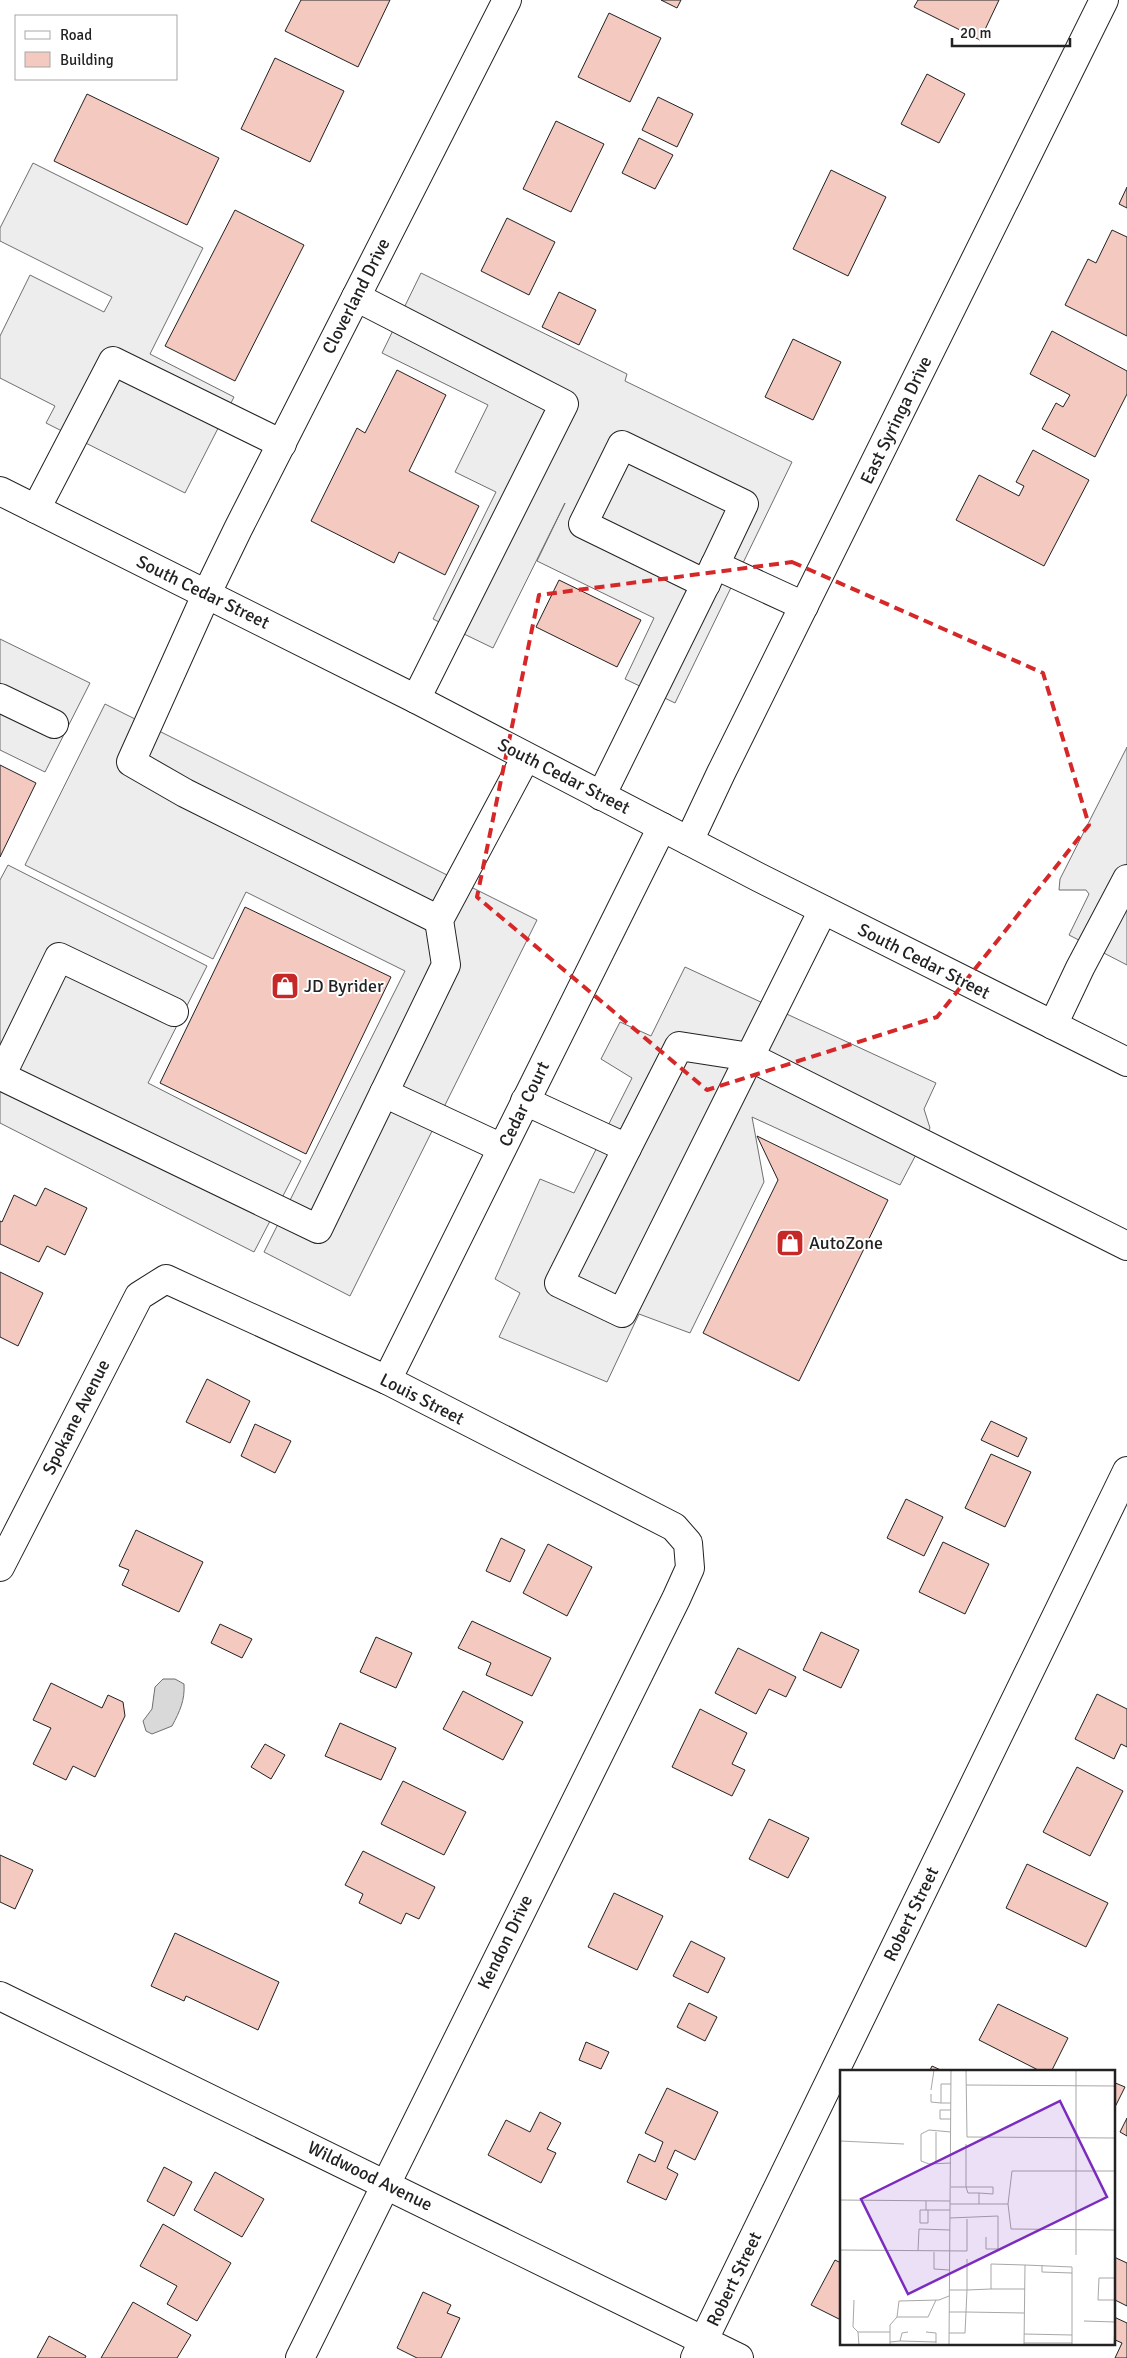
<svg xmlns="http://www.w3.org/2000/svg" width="1127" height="2358" viewBox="0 0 1127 2358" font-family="Signika,sans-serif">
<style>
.parking{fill:#ededed;stroke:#6f6f6f}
.water{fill:#d9d9d9;stroke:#6f6f6f}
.building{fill:#f3c9c0;stroke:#222}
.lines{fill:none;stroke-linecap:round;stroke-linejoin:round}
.minor-casing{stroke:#222;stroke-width:30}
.major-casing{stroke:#222;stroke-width:30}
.minor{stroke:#fff;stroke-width:28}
.major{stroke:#fff;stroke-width:28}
.marked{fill:none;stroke:#d62828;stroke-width:4;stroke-dasharray:10 6;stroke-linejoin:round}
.labels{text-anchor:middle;stroke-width:4;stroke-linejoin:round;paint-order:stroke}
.street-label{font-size:18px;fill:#222;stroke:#fff}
.poi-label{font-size:18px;fill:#222;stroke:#fff;text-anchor:start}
.inset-road{fill:none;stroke:#a7a7a7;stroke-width:1}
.view{fill:#7b2cbf;fill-opacity:0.15;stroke:#7b2cbf;stroke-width:2.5}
.inset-edge{fill:none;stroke:#222;stroke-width:2.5}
</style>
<rect width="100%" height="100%" fill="#fff"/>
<!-- parking -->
<g class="parking">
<path d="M 33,163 L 203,248 L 150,354 L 234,397 L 185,493 L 46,423 L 55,406 L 0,378 L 0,336 L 30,275 L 104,312 L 112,297 L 0,241 L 0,228 Z"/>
<path d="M 421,273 L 627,374 L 625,381 L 792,462 L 675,703 L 625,679 L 654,618 L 537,561 L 565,503 L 493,648 L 433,619 L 496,492 L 455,472 L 488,405 L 382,353 Z"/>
<path d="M 0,639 L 90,683 L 45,772 L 0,750 Z"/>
<path d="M 105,704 L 537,920 L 350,1296 L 264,1252 L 405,971 L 246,892 L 213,959 L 25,865 Z"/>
<path d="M 1127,747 L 1127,965 L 1069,935 L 1089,894 L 1086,890 L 1059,890 L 1060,879 Z"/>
<path d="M 8,865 L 207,966 L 148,1083 L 301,1161 L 254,1252 L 0,1123 L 0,880 Z"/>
<path d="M 685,967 L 936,1083 L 924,1109 L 930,1128 L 900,1185 L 752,1117 L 764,1182 L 690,1333 L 639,1314 L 607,1382 L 499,1337 L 520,1293 L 495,1279 L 540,1179 L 574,1193 L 632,1078 L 601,1059 L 620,1022 L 651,1036 Z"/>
</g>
<!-- water -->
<path class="water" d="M 163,1679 L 175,1679 L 184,1684 C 185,1700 180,1711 172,1726 L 152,1734 L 146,1731 L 143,1721 L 152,1709 L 155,1687 Z"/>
<!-- building -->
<g class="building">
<path d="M 301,0 L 390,0 L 358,67 L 285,31 Z"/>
<path d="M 661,0 L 681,0 L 677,8 Z"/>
<path d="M 918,0 L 999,0 L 980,40 L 914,7 Z"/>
<path d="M 609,13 L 661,38 L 630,102 L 578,77 Z"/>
<path d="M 275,58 L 344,91 L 310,162 L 241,129 Z"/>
<path d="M 927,74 L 965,94 L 939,143 L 901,124 Z"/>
<path d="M 87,94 L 219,158 L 187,225 L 54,161 Z"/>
<path d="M 658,97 L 693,114 L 677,147 L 642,130 Z"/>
<path d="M 556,121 L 604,144 L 571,212 L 523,189 Z"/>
<path d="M 639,138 L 673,155 L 655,189 L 622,173 Z"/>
<path d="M 831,170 L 886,197 L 848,276 L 793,249 Z"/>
<path d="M 1127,187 L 1127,208 L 1119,204 Z"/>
<path d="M 235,210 L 304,245 L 235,381 L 165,346 Z"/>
<path d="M 507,218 L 555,242 L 529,295 L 481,271 Z"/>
<path d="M 1112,230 L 1127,237 L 1127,336 L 1065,305 L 1088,259 L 1096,263 Z"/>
<path d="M 559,292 L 596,310 L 579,345 L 542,327 Z"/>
<path d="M 1052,331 L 1127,371 L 1127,394 L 1095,457 L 1042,429 L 1056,403 L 1063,407 L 1070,395 L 1030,374 Z"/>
<path d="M 793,339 L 841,362 L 813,420 L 765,397 Z"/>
<path d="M 397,370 L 446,395 L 409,471 L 479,506 L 445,575 L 399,552 L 394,563 L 311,521 L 357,428 L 365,433 Z"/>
<path d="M 1033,450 L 1089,480 L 1044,566 L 956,520 L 979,475 L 1019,496 L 1024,486 L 1016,482 Z"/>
<path d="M 559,580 L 641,620 L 617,667 L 536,627 Z"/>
<path d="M 0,765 L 36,783 L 0,857 Z"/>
<path d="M 245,907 L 391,977 L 306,1154 L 160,1083 Z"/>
<path d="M 757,1136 L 888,1200 L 799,1381 L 703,1333 L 778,1180 Z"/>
<path d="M 45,1188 L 87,1208 L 65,1255 L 47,1246 L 39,1262 L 0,1244 L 0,1221 L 2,1222 L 14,1195 L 36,1206 Z"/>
<path d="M 0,1272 L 43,1293 L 18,1346 L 0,1337 Z"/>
<path d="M 207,1379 L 250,1401 L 230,1443 L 186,1422 Z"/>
<path d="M 991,1421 L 1027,1438 L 1018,1457 L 981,1440 Z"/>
<path d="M 255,1424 L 291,1441 L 275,1473 L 241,1456 Z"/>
<path d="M 991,1454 L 1031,1472 L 1005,1527 L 965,1508 Z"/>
<path d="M 906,1499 L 943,1517 L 924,1556 L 887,1538 Z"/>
<path d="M 136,1530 L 203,1562 L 179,1612 L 122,1585 L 129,1570 L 119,1566 Z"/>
<path d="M 501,1538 L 525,1550 L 510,1582 L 486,1571 Z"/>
<path d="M 943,1542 L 989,1564 L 965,1614 L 919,1592 Z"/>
<path d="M 548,1544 L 592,1567 L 567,1616 L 523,1593 Z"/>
<path d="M 472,1621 L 551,1658 L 532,1696 L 486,1675 L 491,1663 L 458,1648 Z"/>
<path d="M 220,1624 L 252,1639 L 242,1658 L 211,1643 Z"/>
<path d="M 821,1632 L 859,1650 L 841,1688 L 803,1670 Z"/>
<path d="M 376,1637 L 412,1653 L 396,1688 L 360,1672 Z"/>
<path d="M 738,1648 L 796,1677 L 786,1697 L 769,1689 L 756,1714 L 715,1693 Z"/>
<path d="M 51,1683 L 102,1708 L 108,1695 L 123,1702 L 125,1716 L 95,1777 L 73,1766 L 66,1780 L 33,1764 L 51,1728 L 33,1720 Z"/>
<path d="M 463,1691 L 523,1722 L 503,1760 L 443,1729 Z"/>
<path d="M 1097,1694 L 1127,1709 L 1127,1747 L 1121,1744 L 1114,1759 L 1075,1739 Z"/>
<path d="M 700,1709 L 747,1733 L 732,1764 L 745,1770 L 732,1796 L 672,1767 Z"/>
<path d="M 340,1723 L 396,1748 L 381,1780 L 325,1756 Z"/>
<path d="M 265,1744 L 285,1755 L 271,1779 L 251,1767 Z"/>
<path d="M 1077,1767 L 1123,1791 L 1090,1856 L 1043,1832 Z"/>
<path d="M 403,1781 L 466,1812 L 444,1855 L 381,1824 Z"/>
<path d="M 769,1819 L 809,1838 L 788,1878 L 749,1859 Z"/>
<path d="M 363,1851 L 435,1887 L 419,1919 L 406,1913 L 401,1924 L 359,1903 L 363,1894 L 345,1885 Z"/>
<path d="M 0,1855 L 33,1870 L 15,1909 L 0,1902 Z"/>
<path d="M 1027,1864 L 1108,1903 L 1086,1947 L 1006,1908 Z"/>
<path d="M 614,1893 L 663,1916 L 637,1970 L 588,1947 Z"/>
<path d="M 175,1933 L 279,1982 L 258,2030 L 186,1996 L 184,2001 L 151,1986 Z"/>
<path d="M 691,1941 L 725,1958 L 708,1993 L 673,1976 Z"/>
<path d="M 689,2003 L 717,2017 L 705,2041 L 677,2027 Z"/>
<path d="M 998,2004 L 1068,2038 L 1051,2072 L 1042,2072 L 979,2040 Z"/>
<path d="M 586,2042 L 609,2052 L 601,2069 L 579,2060 Z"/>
<path d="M 932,2066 L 945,2072 L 929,2072 Z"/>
<path d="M 1113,2082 L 1125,2087 L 1113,2111 Z"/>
<path d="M 667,2088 L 718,2112 L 695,2160 L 675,2150 L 667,2168 L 678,2174 L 666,2200 L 627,2182 L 639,2154 L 655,2162 L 663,2142 L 645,2133 Z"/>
<path d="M 540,2112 L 561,2123 L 547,2149 L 556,2153 L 541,2183 L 488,2155 L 506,2120 L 530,2132 Z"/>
<path d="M 1127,2118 L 1127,2136 L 1120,2132 Z"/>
<path d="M 164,2167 L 192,2182 L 174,2216 L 147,2201 Z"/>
<path d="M 215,2172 L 264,2199 L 242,2237 L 194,2210 Z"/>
<path d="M 163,2224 L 231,2263 L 197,2321 L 167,2304 L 177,2286 L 140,2266 Z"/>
<path d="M 1114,2257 L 1127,2263 L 1127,2306 L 1113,2299 Z"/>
<path d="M 835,2260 L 841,2263 L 841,2320 L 811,2305 Z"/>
<path d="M 423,2292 L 451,2305 L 447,2313 L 460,2318 L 441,2358 L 417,2358 L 397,2348 Z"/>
<path d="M 133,2302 L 191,2335 L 177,2358 L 101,2358 Z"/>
<path d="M 1114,2317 L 1127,2323 L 1127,2358 L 1115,2358 L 1122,2343 L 1113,2339 Z"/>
<path d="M 49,2336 L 86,2356 L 85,2358 L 37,2358 Z"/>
</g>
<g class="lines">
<defs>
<g id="minor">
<path d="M 356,297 L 564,404 L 416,699"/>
<path d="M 36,509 L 113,361 L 282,444"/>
<path d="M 706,584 L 583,524 L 622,445 L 744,504 L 715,565"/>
<path d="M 0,698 L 54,724"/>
<path d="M 601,796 L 715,565 L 804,606"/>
<path d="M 689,841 L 721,773 L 1104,0"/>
<path d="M 439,920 L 185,793 L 131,762 L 207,593 L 238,529 L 507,0"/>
<path d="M 174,1012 L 59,957 L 1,1076 L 318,1229 L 446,965 L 439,920 L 526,757"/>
<path d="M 1053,1025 L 1080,968 L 1127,879"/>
<path d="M 384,1093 L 502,1148"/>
<path d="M 525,1101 L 627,1148 L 559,1283 L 622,1313 L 823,910"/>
<path d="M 627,1148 L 679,1046 L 750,1057 L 1127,1246"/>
<path d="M 387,1380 L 662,827"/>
<path d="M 0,1567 L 139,1296 L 166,1279 L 387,1380 L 674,1527 L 688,1543 L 690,1568 L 676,1599 L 300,2358"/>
<path d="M 0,1996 L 739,2358"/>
<path d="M 695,2358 L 1127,1471"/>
</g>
<path id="major" d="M 0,491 L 416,699 L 760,878 L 1127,1062"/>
</defs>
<!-- minor casing -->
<use href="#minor" class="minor-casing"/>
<!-- major casing -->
<use href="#major" class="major-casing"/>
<!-- minor -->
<use href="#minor" class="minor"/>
<!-- major -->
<use href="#major" class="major"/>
</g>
<!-- marked area -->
<path class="marked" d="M 792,562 L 1043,673 L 1089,825 L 937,1017 L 707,1090 L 477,897 L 539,595 Z"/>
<!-- icons -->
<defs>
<symbol id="shop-square" viewBox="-11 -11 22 22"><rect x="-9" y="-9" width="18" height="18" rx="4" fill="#c62828" stroke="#fff"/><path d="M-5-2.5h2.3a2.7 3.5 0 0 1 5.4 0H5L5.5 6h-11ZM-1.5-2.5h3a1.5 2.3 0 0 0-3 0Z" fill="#fff"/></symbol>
</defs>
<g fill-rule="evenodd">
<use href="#shop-square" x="269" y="970" width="32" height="32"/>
<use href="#shop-square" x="774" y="1227" width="32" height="32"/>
</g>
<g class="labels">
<!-- street labels -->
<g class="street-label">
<text transform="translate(356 296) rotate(-63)" y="6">Cloverland Drive</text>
<text transform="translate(896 420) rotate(-64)" y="6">East Syringa Drive</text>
<text transform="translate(203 592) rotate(26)" y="6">South Cedar Street</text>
<text transform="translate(564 776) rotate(27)" y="6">South Cedar Street</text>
<text transform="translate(924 961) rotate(27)" y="6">South Cedar Street</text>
<text transform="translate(524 1104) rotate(-64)" y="6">Cedar Court</text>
<text transform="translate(422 1399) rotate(27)" y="6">Louis Street</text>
<text transform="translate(76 1417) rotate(-63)" y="6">Spokane Avenue</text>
<text transform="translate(911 1914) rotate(-64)" y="6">Robert Street</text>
<text transform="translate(505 1942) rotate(-64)" y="6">Kendon Drive</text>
<text transform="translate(370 2176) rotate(26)" y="6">Wildwood Avenue</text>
<text transform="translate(734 2279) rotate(-64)" y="6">Robert Street</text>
</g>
<!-- poi labels -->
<g class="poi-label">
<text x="304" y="992">JD Byrider</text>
<text x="809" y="1249">AutoZone</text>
</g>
</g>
<!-- overview -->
<g transform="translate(840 2070)">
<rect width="275" height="275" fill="#fff"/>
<path class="inset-road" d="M 0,0 L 111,0M 126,0 L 127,67 L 275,68M 126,15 L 275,16M 91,20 L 94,0M 91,24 L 91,32 L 101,33M 111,33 L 101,33 L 101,14 L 111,14M 111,49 L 100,49 L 100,40 L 111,40M 0,71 L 64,74M 126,74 L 126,117 L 128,123 L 139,123M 96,92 L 96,62M 111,93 L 89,94 L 81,91 L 81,64 L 89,60 L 111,62M 275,101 L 172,101 L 168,134 L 171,159 L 275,160M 111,117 L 153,117 L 153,124 L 139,123 L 139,134M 0,130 L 110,131M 86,131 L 86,140 L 110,140M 110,134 L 168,134M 86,140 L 80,140 L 80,153 L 88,153 L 88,140M 110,148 L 158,146 L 158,179 L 146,179 L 146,167M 0,180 L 127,181 L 127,149M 78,181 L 79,159 L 110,160M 94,182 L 94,199 L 109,200M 236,185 L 236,0M 185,195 L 232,197 L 232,275M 202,195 L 202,202 L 232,203M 275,208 L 259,208 L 258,230 L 275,230M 151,219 L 185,219M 109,220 L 127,220 L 127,189M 14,230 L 13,257 L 18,262 L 19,275M 275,230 L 275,248M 109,242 L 126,242 L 127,220 L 151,219 L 151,194 L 185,195 L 184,275M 57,247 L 88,247 L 96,230M 244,251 L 275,252M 18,262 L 50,262M 86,262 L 96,263 L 96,273M 109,263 L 125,263 L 126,242 L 184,243M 184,264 L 232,265M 60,271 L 96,272M 50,272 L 60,271 L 62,263 L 68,262M 184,273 L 232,273M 50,275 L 50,255 L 57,247 L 59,231 L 99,230 L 109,226M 109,275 L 111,0M 274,275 L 275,254"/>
<path class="view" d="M 220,31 L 267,127 L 68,224 L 21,129 Z"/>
<rect width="275" height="275" class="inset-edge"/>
</g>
<!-- legend -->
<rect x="15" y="15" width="162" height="65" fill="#ffffff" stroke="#a7a7a7"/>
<rect x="25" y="31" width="25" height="8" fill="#ffffff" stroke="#a7a7a7"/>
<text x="60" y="40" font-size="15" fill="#222222">Road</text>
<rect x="25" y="52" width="25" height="15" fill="#f3c9c0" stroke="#a7a7a7"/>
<text x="60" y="65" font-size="15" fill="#222222">Building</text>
<!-- scale -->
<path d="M952 38v8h118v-8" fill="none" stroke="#222222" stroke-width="2.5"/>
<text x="960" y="38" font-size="15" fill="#222222" stroke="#ffffff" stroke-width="4" paint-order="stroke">20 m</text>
</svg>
